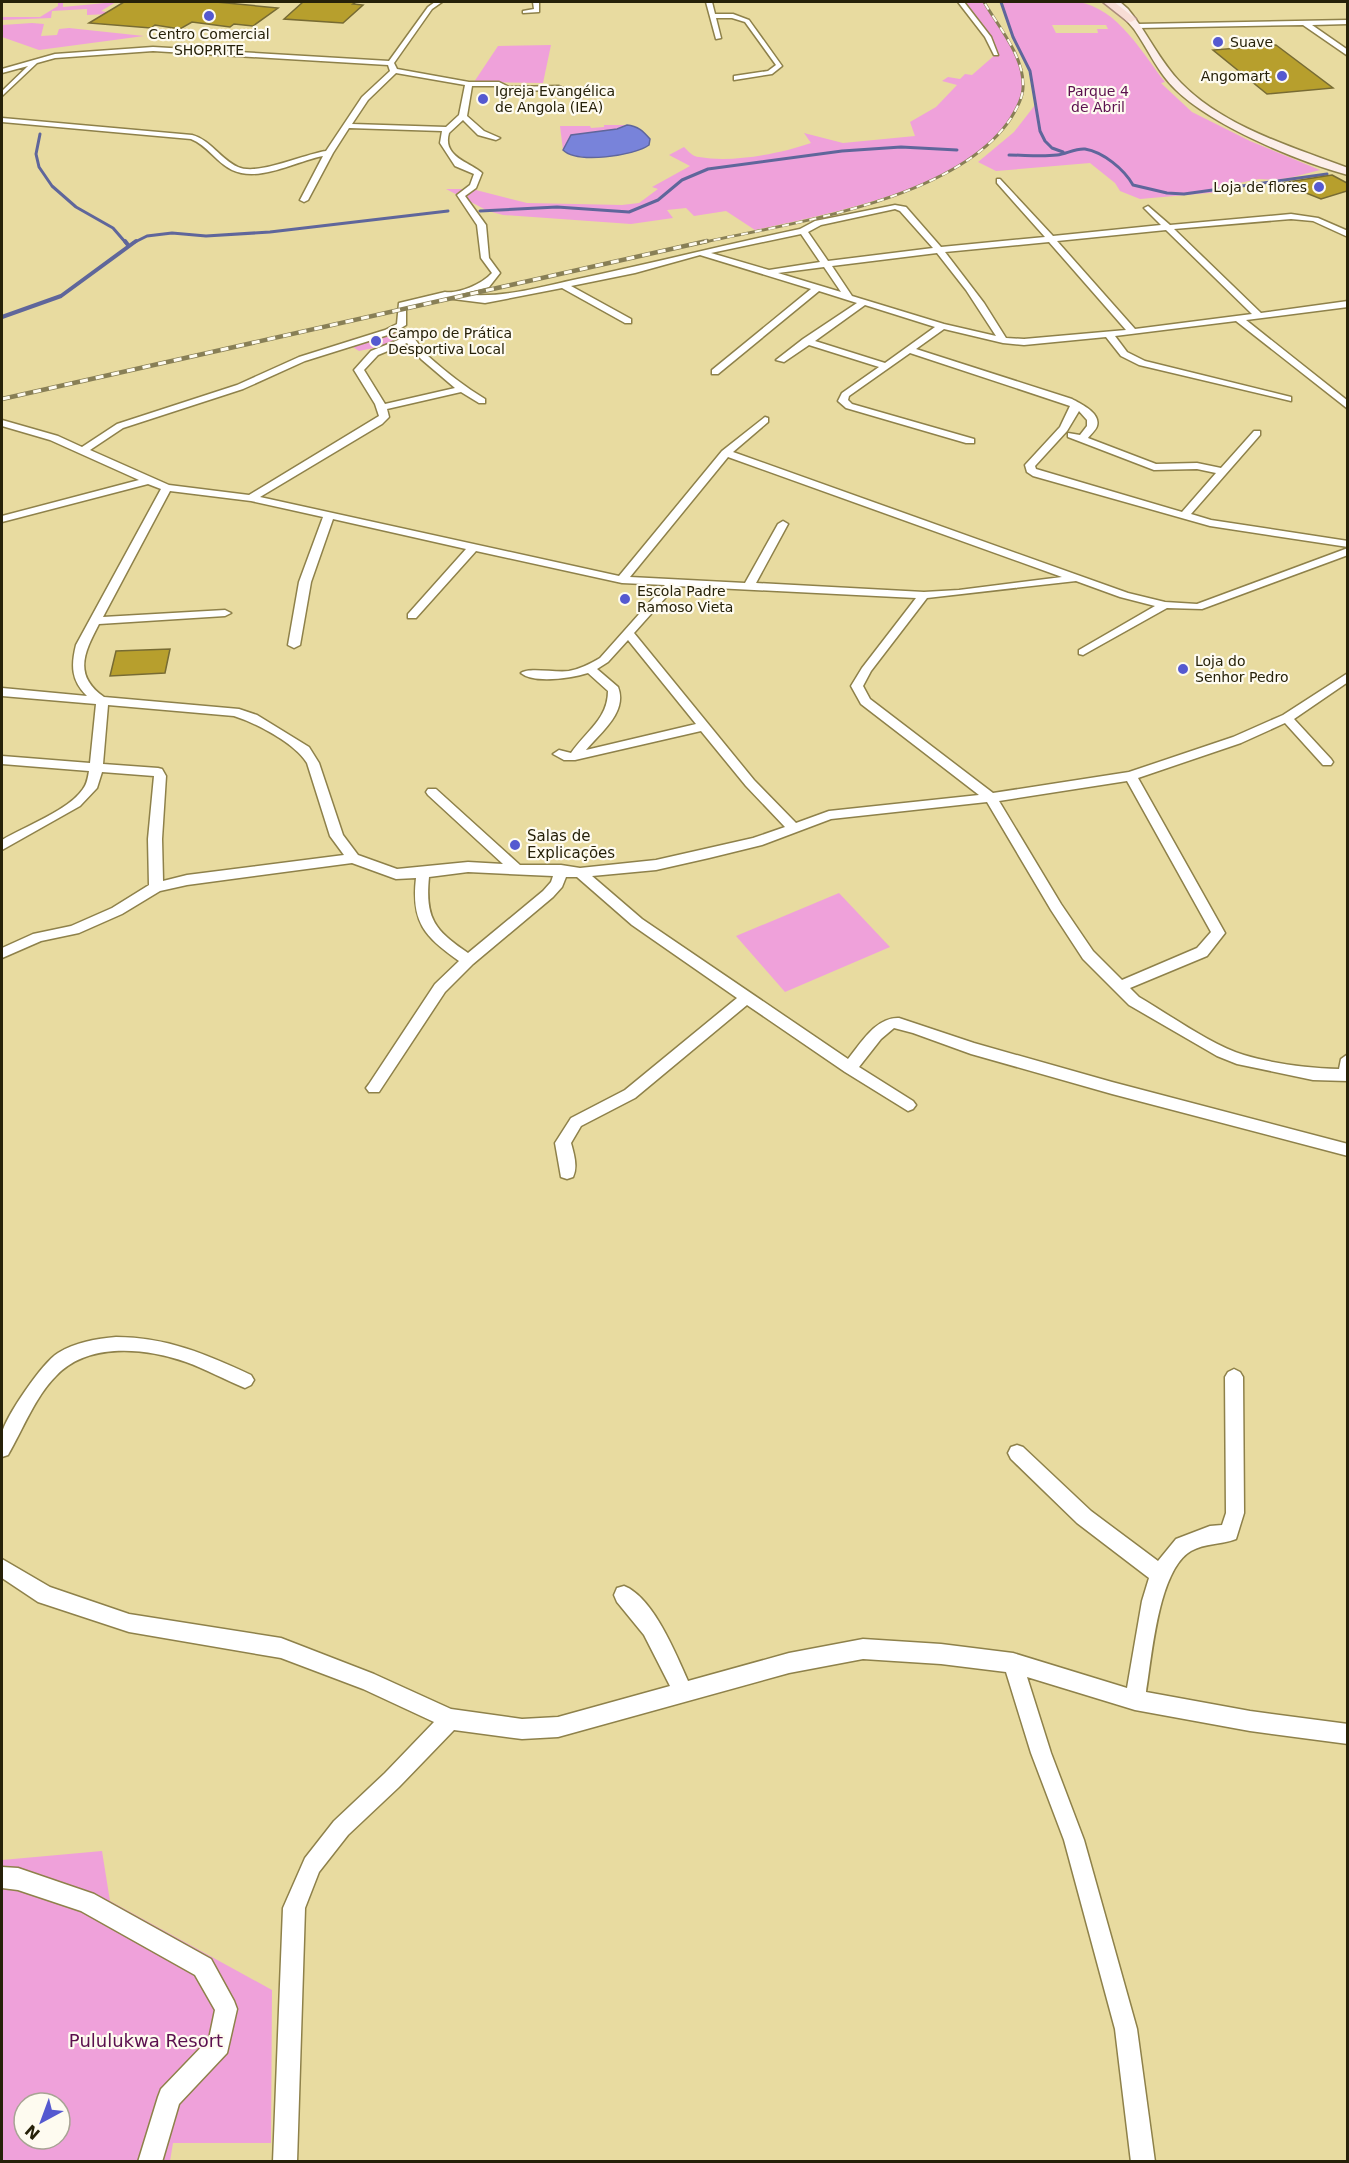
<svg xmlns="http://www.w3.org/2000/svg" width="1349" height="2163" viewBox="0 0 1349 2163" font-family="'DejaVu Sans',sans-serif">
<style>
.green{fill:#efa1da;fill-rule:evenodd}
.water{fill:#7883da;stroke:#5f669b;stroke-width:1.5}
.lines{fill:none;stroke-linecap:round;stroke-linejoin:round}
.stream-far1{stroke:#5f669b;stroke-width:3}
.stream{stroke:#5f669b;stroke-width:4}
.building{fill:#b79f2d;stroke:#776b33;stroke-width:1.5}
.street-casing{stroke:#8e814a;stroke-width:3}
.secondary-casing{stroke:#8e814a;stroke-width:3}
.primary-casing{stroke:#ac8c7b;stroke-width:3}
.street{fill:#fff;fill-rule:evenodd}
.secondary{fill:#fceeea;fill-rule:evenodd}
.primary{fill:#f8ddd5;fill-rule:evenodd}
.rail-far1-casing{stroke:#887f56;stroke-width:3}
.rail-casing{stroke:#887f56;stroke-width:4.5}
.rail-far1{stroke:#fefbf0;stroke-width:2;stroke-dasharray:7;stroke-linecap:butt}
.rail{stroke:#fefbf0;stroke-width:3;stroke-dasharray:8;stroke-linecap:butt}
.poi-dot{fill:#5559d0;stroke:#fefbf0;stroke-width:2}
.labels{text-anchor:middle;stroke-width:4.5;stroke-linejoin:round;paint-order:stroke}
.far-poi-label{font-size:14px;fill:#262109;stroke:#fefbf0;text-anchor:start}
.far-park-label{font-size:14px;fill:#5b104e;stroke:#fefbf0}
.poi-label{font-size:15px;fill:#262109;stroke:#fefbf0;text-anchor:start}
.near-park-label{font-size:18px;fill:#5b104e;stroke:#fefbf0}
</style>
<rect width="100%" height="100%" fill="#e8dba0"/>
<!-- green -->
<g class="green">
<path d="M 58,2 L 63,2 L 63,7 L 116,2 L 101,11 L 111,13 L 109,14 L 87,15 L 87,9 L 52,11 L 51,18 L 2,20 L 2,17 L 40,17 L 58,6 Z"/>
<path d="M 961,2 L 984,2 C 996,22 1023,60 1023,83 C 1024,93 1020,100 1016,109 C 983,185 828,214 755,230 L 726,211 L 694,216 L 686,208 L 667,210 L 673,218 L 631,224 L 503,215 L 488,211 L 446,189 L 472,189 L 527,203 L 622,205 L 639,203 L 658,189 L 652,187 L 690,166 L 669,155 L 684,147 C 688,151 693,157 699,157 C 732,163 779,154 811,143 L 804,133 L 843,143 L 915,136 L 910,122 L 936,107 L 957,85 L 942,81 L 948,77 L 960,79 L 965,74 L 972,75 L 996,54 L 988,37 Z"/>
<path d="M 1003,2 C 1027,1 1054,0 1078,2 C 1118,8 1142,53 1165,82 L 1161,83 L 1163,85 L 1192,112 L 1250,141 L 1320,170 L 1293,177 L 1275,180 L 1259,179 L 1224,186 L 1220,192 L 1140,199 L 1120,191 L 1115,183 L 1090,163 L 996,171 L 978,162 L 1014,132 L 1035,105 L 1030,70 L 1009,28 ZM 1052,25 L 1106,25 L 1108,29 L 1097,29 L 1098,33 L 1056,33 Z"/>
<path d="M 32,23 L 44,24 L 41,36 L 57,35 L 59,29 L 69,28 L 144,36 L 39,50 L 2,37 L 2,25 Z"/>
<path d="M 551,45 L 543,83 L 474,82 L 498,46 Z"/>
<path d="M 604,125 L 627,125 L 617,129 L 571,135 L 563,150 L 560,126 L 590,126 L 591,128 L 604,127 Z"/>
<path d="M 393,331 L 402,342 L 359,351 L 353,347 L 350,339 Z"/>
<path d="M 839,893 L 890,947 L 785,992 L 736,936 Z"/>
<path d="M 102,1851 L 110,1901 L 272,1990 L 271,2143 L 173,2143 L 170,2161 L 2,2162 L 2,1860 ZM 24,2103 L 60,2103 L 60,2139 L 24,2139 Z"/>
</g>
<!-- water -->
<path class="water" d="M 627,125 C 638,126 643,131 650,139 L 649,145 C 634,156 577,164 563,150 L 571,135 L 617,129 Z"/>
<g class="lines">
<!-- stream-far1 -->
<g class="stream-far1">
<path d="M 1001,2 L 1013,37 L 1030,71 L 1040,131 L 1045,141 L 1052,148 L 1063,152"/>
<path d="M 40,134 L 36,154 L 39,167 L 52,186 L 76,207 L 113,228 L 126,243"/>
<path d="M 1009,155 C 1025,155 1041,157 1057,155 C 1066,154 1076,148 1085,149 C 1103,152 1124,169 1133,185 L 1167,193 L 1184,194 L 1327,174"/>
<path d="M 480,211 L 557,207 L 629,212 L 658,200 L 682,180 L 708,169 L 842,151 L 901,147 L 957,150"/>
<path d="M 133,243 L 147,236 L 172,233 L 206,236 L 270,232 L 448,211"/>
</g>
<!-- stream -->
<g class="stream">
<path d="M 125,241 L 128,245"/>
<path d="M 2,317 L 61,296 L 136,241"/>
</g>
</g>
<!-- building -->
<g class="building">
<path d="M 124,2 L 216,2 L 278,8 L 253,26 L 234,24 L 230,27 L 192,22 L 180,29 L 155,25 L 151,28 L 89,23 Z"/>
<path d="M 303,2 L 356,2 L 353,4 L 363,5 L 343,23 L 284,19 Z"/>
<path d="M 1276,45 L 1333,88 L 1267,94 L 1213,50 Z"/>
<path d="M 1332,175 L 1347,183 L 1347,191 L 1321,199 L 1281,183 Z"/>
<path d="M 170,649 L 165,673 L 110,676 L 116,651 Z"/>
</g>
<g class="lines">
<defs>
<g id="street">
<path d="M 435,2 L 442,2 L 432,9 L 394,63 L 397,69 L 469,82 L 499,82 L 509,87 L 559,86 L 563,88 L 559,90 L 508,91 L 498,86 L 472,86 L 467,116 L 484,131 L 500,138 L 496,140 L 478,135 L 463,120 L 449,133 C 442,157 470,162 482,173 L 476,188 L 465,196 L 486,225 L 489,258 L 500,273 L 489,287 L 461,294 C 499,299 536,288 573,280 C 649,264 724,245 800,229 L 815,221 L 895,205 L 906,207 L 941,247 L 1045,237 L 997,183 L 997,179 L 1000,179 L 1053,236 L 1161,225 L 1144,208 L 1148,206 L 1170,225 L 1291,214 L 1318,218 L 1348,231 L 1348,237 L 1313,221 L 1291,219 L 1174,229 L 1261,313 L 1348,301 L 1348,307 L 1246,320 L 1348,401 L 1348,409 L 1236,321 L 1115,336 L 1127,352 L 1145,361 L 1291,397 L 1291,401 L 1139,365 L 1121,356 L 1106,337 L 1024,345 L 1003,343 L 944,329 L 916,349 L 1072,399 C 1081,404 1101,413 1097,426 C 1096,430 1090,435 1088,438 L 1156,464 L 1197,463 L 1221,468 L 1254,431 L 1260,431 L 1260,435 L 1191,514 L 1211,520 L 1348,541 L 1348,547 L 1210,526 L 1033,476 L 1027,472 L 1025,465 L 1060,427 L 1070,406 L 910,353 L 849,396 L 848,400 L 852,404 L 974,439 L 974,443 L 966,443 L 846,408 L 838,401 L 842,393 L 879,367 L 809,345 L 784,362 L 776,360 L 803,339 L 857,303 L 819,291 L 718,374 L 712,374 L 712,370 L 811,289 L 700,255 L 635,273 L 571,286 L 631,319 L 631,323 L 625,323 L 562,288 L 485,303 L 445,298 L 406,307 L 406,325 L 391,334 L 305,361 L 243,389 L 123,428 L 90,450 L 169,485 L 249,495 L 379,416 L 375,404 L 354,370 L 371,351 L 403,338 L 398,332 L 403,329 C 414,334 419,347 428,356 C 446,372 465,387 485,399 L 485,403 L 479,403 L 461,392 L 387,409 L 389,417 L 382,424 L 260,497 L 619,576 L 722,451 L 765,417 L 768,418 L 768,422 L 733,452 L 1128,593 L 1165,602 L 1197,604 L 1348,548 L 1348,555 L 1202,609 L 1167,608 L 1083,655 L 1079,654 L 1079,650 L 1155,606 L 1120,597 L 1076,581 L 927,598 L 871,671 L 863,686 L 870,699 L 993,793 L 1129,772 L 1233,737 L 1283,715 L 1348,673 L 1348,682 L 1294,719 L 1331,759 L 1333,762 L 1331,765 L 1323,765 L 1285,723 L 1241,743 L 1138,778 L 1225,933 L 1207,956 L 1130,988 L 1139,997 C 1170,1015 1211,1045 1244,1055 C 1274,1064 1308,1068 1339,1069 L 1341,1059 L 1348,1054 L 1348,1081 L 1313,1080 L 1237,1064 L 1217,1056 L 1129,1005 L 1083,959 L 1051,910 L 987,802 L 831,819 L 762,845 L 709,858 L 656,870 L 592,876 L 642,919 L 848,1059 C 861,1043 876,1017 899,1018 L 974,1043 L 1112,1082 L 1348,1144 L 1348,1156 L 1112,1094 L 971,1054 L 913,1033 L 894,1028 L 881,1039 L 859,1067 L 913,1101 L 916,1105 L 913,1109 L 908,1111 L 845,1072 L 747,1005 L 635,1098 L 581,1126 L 571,1143 C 574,1154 578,1167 573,1177 L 567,1179 L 561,1177 L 555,1143 L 571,1118 L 625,1090 L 737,998 L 632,925 L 577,877 L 566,877 L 562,887 L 553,897 L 473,964 L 445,992 L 379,1092 L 369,1092 L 366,1088 L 369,1084 L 435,984 L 459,961 C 424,936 411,922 416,878 L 396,879 L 352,863 L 187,885 L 160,891 L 122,914 L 79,933 L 41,941 L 2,958 L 2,948 L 33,934 L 71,926 L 112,908 L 149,885 L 148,839 L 154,776 L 102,772 L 97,788 L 80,806 L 2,850 L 2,840 C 25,826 68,811 83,789 C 87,784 88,777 89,771 L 2,764 L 2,756 L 90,763 L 96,704 L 2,696 L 2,688 L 87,696 C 71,681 71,665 76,645 L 161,489 L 148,484 L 2,522 L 2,516 L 139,480 L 50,440 L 2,426 L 2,420 L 58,436 L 82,447 L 117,424 L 237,385 L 299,357 L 385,330 L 397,324 L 399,303 L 445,292 C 459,294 482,284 492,273 L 481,258 L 477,225 L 457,195 L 470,185 L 474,174 L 455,166 L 440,143 L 442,131 L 349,128 L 333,153 L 308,200 L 304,202 L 300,200 L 323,156 C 296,161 259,183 232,170 C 216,162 207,145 191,139 L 2,122 L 2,118 L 192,135 C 211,140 220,159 238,167 C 258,176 304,154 326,151 L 362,97 L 390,71 L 388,65 L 153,51 L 55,58 L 37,63 L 2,96 L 2,91 L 28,66 L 2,73 L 2,69 L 55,54 L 153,47 L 389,61 L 428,7 ZM 396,73 L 465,85 L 459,115 L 446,127 L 352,124 L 368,100 ZM 895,209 L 900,211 L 933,248 L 828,261 L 808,232 L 821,225 ZM 1166,230 L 1252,314 L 1135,329 L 1057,241 ZM 801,234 L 820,262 L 769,270 L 711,253 ZM 1049,242 L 1126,330 L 1024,339 L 1006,338 L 984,303 L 945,252 ZM 937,253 L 966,290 L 996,336 L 944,324 L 852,296 L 832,266 ZM 824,267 L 841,292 L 778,273 ZM 865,305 L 935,327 L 885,363 L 815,341 ZM 407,343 L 421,359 L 455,388 L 385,404 L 364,370 L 378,355 ZM 1079,411 L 1087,420 L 1087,426 L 1080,435 L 1068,433 L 1068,437 L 1154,470 L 1197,469 L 1216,473 L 1182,512 L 1036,469 L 1035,466 L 1067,431 ZM 728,457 L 1062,577 L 959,590 L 924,592 L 756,583 L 788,524 L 783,521 L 778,524 L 745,583 L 630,577 ZM 170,491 L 251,501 L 323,517 L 299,582 L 288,645 L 294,648 L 300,645 L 311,582 L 333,519 L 466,549 L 408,614 L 408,618 L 416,618 L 476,551 L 622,583 L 665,585 L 600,658 C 590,664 580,669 569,671 C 556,673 529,667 521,673 C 534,684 572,678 588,673 L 608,691 C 608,719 586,731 571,753 L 559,750 L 553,754 L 564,760 L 575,760 L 701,731 L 746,786 L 785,827 L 753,838 L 656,860 L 580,868 L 561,865 L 520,865 L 436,789 L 428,789 L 426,792 L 428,795 L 503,864 L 468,862 L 397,869 L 358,855 L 343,835 L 319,763 L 309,747 L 257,715 L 239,709 L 104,697 C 73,675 84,653 99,624 L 225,616 L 231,613 L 225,610 L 103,617 ZM 676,586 L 916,598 L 862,668 L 851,686 L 861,704 L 979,795 L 829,811 L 796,823 L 754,780 L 634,633 ZM 628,640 L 696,724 L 586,750 C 600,733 628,712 618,687 L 597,669 L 608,662 ZM 108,705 L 234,716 C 256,723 295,743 307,763 L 330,836 L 344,855 L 187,875 L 163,881 L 162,839 L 166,776 L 162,769 L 158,768 L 103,764 ZM 1127,781 L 1211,932 L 1197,948 L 1122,980 L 1093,951 L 1061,904 L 999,801 ZM 468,872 L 553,876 L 551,882 L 543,891 L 468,953 C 434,930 425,918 429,877 Z"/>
<path d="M 533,2 L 539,2 L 539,12 L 523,13 L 523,11 L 534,9 Z"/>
<path d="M 706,2 L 712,2 L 715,14 L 733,14 L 749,20 L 782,66 L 772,74 L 734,80 L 734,76 L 768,71 L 776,65 L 745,22 L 732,18 L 716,18 L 721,38 L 716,39 Z"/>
<path d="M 958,2 L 964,2 L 991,37 L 998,55 L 994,55 L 985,37 Z"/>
<path d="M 1348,20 L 1348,24 L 1312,25 L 1348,50 L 1348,56 L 1303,25 L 1137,28 L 1134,26 L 1137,24 Z"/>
<path d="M 116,1337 C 166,1337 206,1354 251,1375 L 254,1380 L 251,1385 L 245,1388 C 225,1380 206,1369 186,1362 C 145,1348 88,1342 56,1376 C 35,1397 23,1429 8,1455 L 2,1457 C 2,1450 0,1440 2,1433 C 6,1416 42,1363 58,1353 C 75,1342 96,1339 116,1337 Z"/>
<path d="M 1234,1369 L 1240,1372 L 1243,1377 L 1244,1513 L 1236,1539 C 1221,1545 1205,1543 1191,1551 C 1158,1570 1152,1657 1146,1692 L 1250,1711 L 1348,1724 L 1348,1744 L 1250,1731 L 1135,1710 L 1027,1677 L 1051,1753 L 1084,1840 L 1137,2029 L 1155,2162 L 1131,2162 L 1115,2029 L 1064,1840 L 1031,1753 L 1006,1672 L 941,1664 L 863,1659 L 789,1673 L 558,1737 L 522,1739 L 454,1730 L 399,1787 L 348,1835 L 319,1872 L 305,1908 L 297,2162 L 273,2162 L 283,1908 L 305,1858 L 334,1821 L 385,1773 L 434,1722 L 363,1689 L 281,1658 L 129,1632 L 38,1602 L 2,1578 L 2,1559 L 50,1587 L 129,1614 L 281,1638 L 374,1674 L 451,1709 L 522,1719 L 558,1717 L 670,1686 L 644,1635 L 617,1602 L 614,1595 L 617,1588 L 624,1586 C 653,1597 676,1654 688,1681 L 789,1653 L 863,1639 L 941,1644 L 1013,1653 L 1127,1688 L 1142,1601 L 1149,1578 L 1077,1523 L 1011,1459 L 1008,1453 L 1011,1447 L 1017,1445 L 1023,1447 L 1091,1511 L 1158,1561 L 1176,1539 L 1210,1526 L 1222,1525 L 1226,1513 L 1225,1377 L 1228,1372 Z"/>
<path d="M 2,1867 L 18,1868 L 94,1894 L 211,1959 L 234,2001 L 237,2009 L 227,2053 L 179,2104 L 162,2162 L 138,2162 L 158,2097 L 161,2089 L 209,2039 L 215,2010 L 195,1975 L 81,1911 L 18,1890 L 2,1888 Z"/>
</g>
<path id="secondary" d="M 1111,2 L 1120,2 L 1128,9 C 1147,32 1160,62 1181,83 C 1224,127 1292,147 1348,168 L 1348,175 C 1297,161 1213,126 1176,90 C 1158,73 1148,49 1134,29 C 1127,20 1116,11 1111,2 Z"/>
<path id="primary" d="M 1103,2 L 1114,2 L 1136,19 L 1131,22 L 1127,21 Z"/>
</defs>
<!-- street casing -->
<use href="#street" class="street-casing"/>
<!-- secondary casing -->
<use href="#secondary" class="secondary-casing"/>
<!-- primary casing -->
<use href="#primary" class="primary-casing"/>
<!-- street -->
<use href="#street" class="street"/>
<!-- secondary -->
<use href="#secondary" class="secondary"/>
<!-- primary -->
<use href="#primary" class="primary"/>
<defs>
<path id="rail-far1" d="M 700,243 C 791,223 958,200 1011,118 C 1017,108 1024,96 1023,84 C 1023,55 998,26 984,2"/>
<path id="rail" d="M 2,399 L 707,241"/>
</defs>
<!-- rail-far1 casing -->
<use href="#rail-far1" class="rail-far1-casing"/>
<!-- rail casing -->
<use href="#rail" class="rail-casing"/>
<!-- rail-far1 -->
<use href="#rail-far1" class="rail-far1"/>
<!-- rail -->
<use href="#rail" class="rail"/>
</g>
<!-- markers -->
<g class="poi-dot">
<circle cx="209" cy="16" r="6"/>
<circle cx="1218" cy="42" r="6"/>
<circle cx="1282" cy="76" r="6"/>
<circle cx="483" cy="99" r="6"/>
<circle cx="1319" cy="187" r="6"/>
<circle cx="376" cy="341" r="6"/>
<circle cx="625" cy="599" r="6"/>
<circle cx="1183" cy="669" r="6"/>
<circle cx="515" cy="845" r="6"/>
</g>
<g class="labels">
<!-- far-poi labels -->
<g class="far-poi-label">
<text x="209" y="39" text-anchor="middle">Centro Comercial<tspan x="209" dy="16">SHOPRITE</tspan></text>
<text x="1230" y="47">Suave</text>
<text x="1270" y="81" text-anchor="end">Angomart</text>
<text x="495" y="96">Igreja Evangélica<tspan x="495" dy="16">de Angola (IEA)</tspan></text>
<text x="1307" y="192" text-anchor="end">Loja de flores</text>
<text x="388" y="338">Campo de Prática<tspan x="388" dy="16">Desportiva Local</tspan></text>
<text x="637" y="596">Escola Padre<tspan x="637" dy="16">Ramoso Vieta</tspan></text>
<text x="1195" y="666">Loja do<tspan x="1195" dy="16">Senhor Pedro</tspan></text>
</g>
<!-- far-park labels -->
<g class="far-park-label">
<text x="1098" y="96">Parque 4<tspan x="1098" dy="16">de Abril</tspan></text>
</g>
<!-- poi labels -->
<g class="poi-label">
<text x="527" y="841">Salas de<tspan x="527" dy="17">Explicações</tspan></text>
</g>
<!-- near-park labels -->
<g class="near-park-label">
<text x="146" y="2047">Pululukwa Resort</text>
</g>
</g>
<!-- border -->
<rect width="1349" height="2163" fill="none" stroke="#262109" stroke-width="6"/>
<!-- north arrow -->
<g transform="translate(42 2121) rotate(221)"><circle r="28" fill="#fefbf0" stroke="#a8a494" stroke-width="1.5"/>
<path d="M0-4.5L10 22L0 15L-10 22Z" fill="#5559d0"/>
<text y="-9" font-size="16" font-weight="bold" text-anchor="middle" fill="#262109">N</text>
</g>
</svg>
